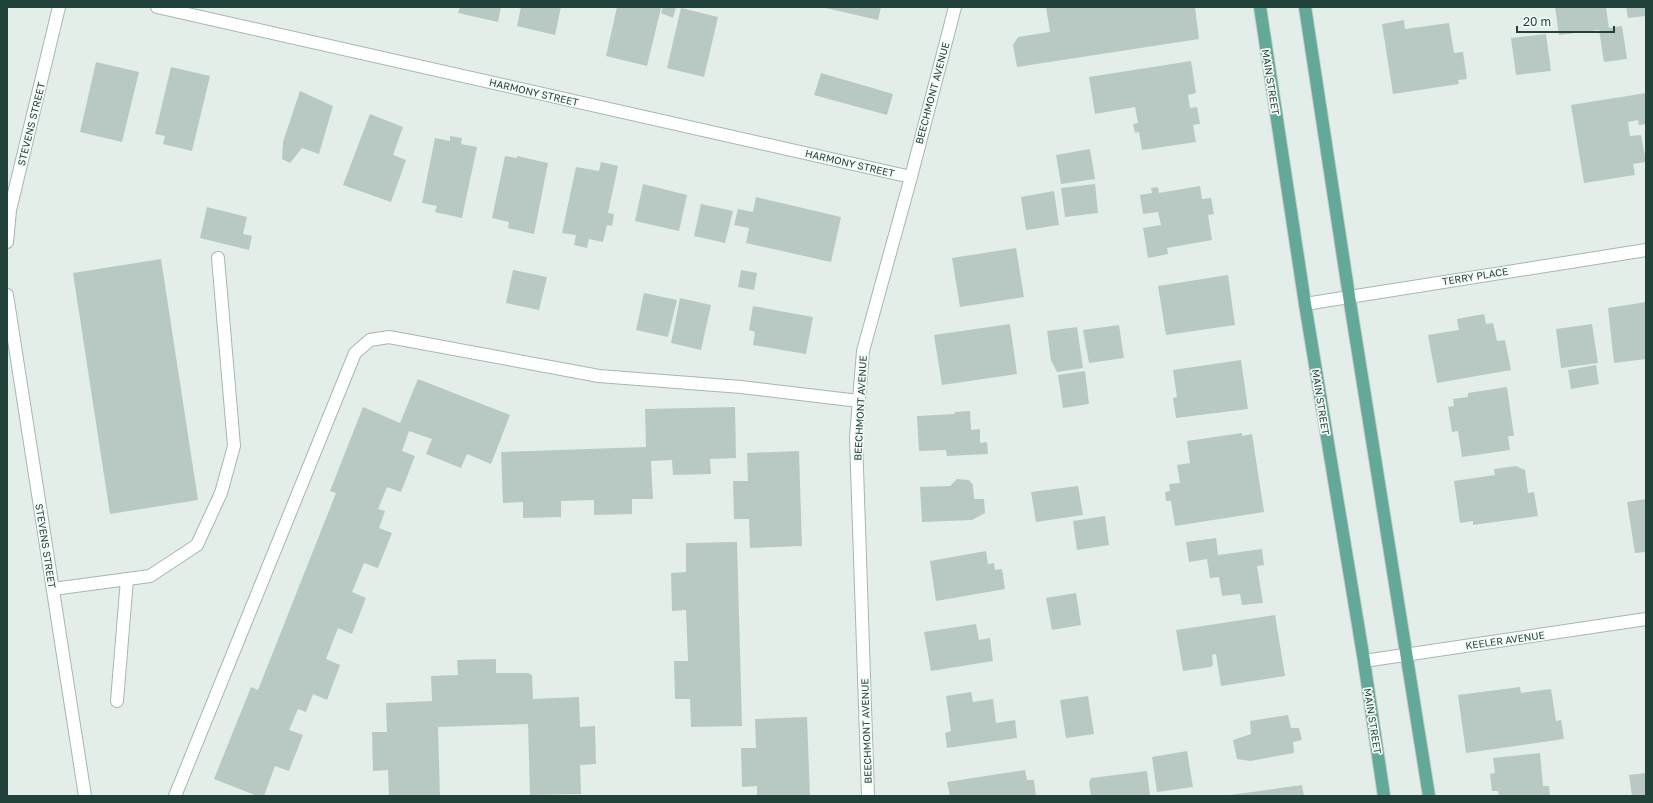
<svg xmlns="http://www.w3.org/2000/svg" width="1653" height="803" viewBox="0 0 1653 803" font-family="'Golos Text',sans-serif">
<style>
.building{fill:#b8c9c3}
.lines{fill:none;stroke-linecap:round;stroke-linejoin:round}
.minor-casing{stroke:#a5b7b1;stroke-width:14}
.major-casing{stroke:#c1cac8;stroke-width:14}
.minor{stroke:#fff;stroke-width:12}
.major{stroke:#63a899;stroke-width:12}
.labels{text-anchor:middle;stroke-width:3.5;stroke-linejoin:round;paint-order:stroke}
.street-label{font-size:10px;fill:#20423a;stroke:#f4faf7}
</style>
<rect width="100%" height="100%" fill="#e3eee9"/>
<!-- building -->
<g class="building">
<path d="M 460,7 L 501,7 L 498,22 L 458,13 Z"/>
<path d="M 521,7 L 561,7 L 555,35 L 517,26 Z"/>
<path d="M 617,7 L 661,8 L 647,66 L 606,56 Z"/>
<path d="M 663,7 L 676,7 L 673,18 L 661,13 Z"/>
<path d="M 821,7 L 881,7 L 878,20 Z"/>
<path d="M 1046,7 L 1195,7 L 1199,39 L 1017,67 L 1013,45 L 1018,37 L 1050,32 Z"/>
<path d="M 1555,7 L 1606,7 L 1609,28 L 1622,26 L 1627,59 L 1604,62 L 1599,30 L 1559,35 Z"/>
<path d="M 1626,7 L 1646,7 L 1646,16 L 1628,18 Z"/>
<path d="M 681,8 L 718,17 L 704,77 L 667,68 Z"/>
<path d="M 1404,20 L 1405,29 L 1449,23 L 1454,53 L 1463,52 L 1467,79 L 1458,80 L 1459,84 L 1393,94 L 1382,24 Z"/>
<path d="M 1546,34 L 1551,71 L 1516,75 L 1511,38 Z"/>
<path d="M 1191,61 L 1196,93 L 1188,95 L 1190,108 L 1197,107 L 1200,124 L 1193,125 L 1196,142 L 1142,150 L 1139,132 L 1135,133 L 1133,124 L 1138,123 L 1135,107 L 1095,114 L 1089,77 Z"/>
<path d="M 96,62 L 139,72 L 122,142 L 80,132 Z"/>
<path d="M 171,67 L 210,76 L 192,151 L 163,144 L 165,136 L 155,134 Z"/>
<path d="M 821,73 L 893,94 L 887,115 L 814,95 Z"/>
<path d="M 300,91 L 333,106 L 319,154 L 302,148 L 290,163 L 282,159 L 283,142 Z"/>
<path d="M 1646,93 L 1646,124 L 1639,125 L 1638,120 L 1628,122 L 1630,136 L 1641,135 L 1646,162 L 1633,164 L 1635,175 L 1584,183 L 1571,105 Z"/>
<path d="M 370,114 L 403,127 L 393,155 L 406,160 L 391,202 L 343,185 Z"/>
<path d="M 450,136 L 462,138 L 461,144 L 477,147 L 462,218 L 435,212 L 437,206 L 422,203 L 435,138 L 450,141 Z"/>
<path d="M 1090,149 L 1095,179 L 1061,184 L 1056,155 Z"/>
<path d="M 505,156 L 517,158 L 517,156 L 548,163 L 534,234 L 508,228 L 509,222 L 492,218 Z"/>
<path d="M 601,162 L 618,166 L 608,213 L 614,214 L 612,226 L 607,225 L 603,242 L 589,239 L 587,248 L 574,245 L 576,235 L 562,233 L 576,167 L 599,171 Z"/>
<path d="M 643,184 L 687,195 L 679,231 L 635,221 Z"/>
<path d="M 1095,184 L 1098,213 L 1065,217 L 1061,188 Z"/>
<path d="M 1200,186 L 1202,199 L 1211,198 L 1214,214 L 1208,215 L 1212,240 L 1167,248 L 1168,254 L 1148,258 L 1143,228 L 1161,225 L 1158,212 L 1143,214 L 1140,195 L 1152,193 L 1151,188 L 1158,187 L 1159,193 Z"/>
<path d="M 1054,191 L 1059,225 L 1026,230 L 1021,197 Z"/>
<path d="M 756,197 L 841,217 L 831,262 L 746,243 L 749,228 L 734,225 L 738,209 L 753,212 Z"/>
<path d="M 701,204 L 733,211 L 725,243 L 694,236 Z"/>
<path d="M 207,207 L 247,217 L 243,234 L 252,236 L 249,250 L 200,238 Z"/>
<path d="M 1016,248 L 1024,297 L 960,307 L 952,258 Z"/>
<path d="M 161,259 L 198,500 L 110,514 L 73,273 Z"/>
<path d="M 513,270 L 547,277 L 539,310 L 506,303 Z"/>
<path d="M 741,270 L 757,273 L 754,290 L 738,287 Z"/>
<path d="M 1228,275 L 1235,325 L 1166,335 L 1158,286 Z"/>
<path d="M 644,293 L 677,300 L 668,337 L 636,330 Z"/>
<path d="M 680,298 L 711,305 L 701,350 L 671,343 Z"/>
<path d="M 1646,302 L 1646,359 L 1614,363 L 1608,308 Z"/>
<path d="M 753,306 L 813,317 L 806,354 L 753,345 L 755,332 L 749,330 Z"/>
<path d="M 1484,314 L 1486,324 L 1493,323 L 1497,341 L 1505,340 L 1511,370 L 1437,383 L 1428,335 L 1459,330 L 1457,319 Z"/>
<path d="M 1010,324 L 1017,374 L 942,385 L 934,335 Z"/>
<path d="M 1592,324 L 1598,363 L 1561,368 L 1556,329 Z"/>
<path d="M 1119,325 L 1124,358 L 1089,363 L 1083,330 Z"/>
<path d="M 1077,327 L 1083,368 L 1057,372 L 1051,360 L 1047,331 Z"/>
<path d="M 1241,360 L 1248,409 L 1176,418 L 1173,398 L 1177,397 L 1173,370 Z"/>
<path d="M 1596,365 L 1599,384 L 1571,389 L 1568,370 Z"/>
<path d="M 1085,371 L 1089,404 L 1063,408 L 1058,375 Z"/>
<path d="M 418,379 L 510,415 L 491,464 L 467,454 L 461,468 L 426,454 L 432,439 L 409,431 L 402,451 L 415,456 L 401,492 L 387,487 L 378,509 L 385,511 L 379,528 L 392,533 L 378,568 L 364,563 L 352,592 L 366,598 L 352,634 L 338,628 L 326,659 L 340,665 L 327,700 L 313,694 L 306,712 L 298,709 L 289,730 L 303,735 L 289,771 L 275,766 L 264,796 L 257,796 L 214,779 L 251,687 L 258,690 L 336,493 L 330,491 L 363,407 L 400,423 Z"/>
<path d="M 1507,387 L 1514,436 L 1508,436 L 1510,450 L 1462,457 L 1458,431 L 1452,432 L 1448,407 L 1454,406 L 1453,399 L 1468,397 L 1468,393 Z"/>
<path d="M 735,407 L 736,458 L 710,459 L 711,474 L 673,475 L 672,460 L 651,461 L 653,499 L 632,499 L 632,514 L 594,515 L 594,500 L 561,501 L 561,517 L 523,518 L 523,502 L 503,503 L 501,452 L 646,447 L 645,409 Z"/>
<path d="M 970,411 L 971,430 L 980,429 L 980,443 L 987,442 L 988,454 L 947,456 L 946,450 L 919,451 L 917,416 L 955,414 L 954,412 Z"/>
<path d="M 1242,433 L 1242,436 L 1252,434 L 1264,512 L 1175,526 L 1171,501 L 1166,501 L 1165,492 L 1170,491 L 1169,484 L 1180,483 L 1177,465 L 1190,463 L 1187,441 Z"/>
<path d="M 799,451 L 802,546 L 750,548 L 749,519 L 734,519 L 733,481 L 748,481 L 747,453 Z"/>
<path d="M 1516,466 L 1525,470 L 1528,493 L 1534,492 L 1538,516 L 1473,525 L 1473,521 L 1460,523 L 1454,481 L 1495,475 L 1494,469 Z"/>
<path d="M 957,479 L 969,480 L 973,485 L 974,499 L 984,499 L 985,513 L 972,520 L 922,522 L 920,487 L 950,486 Z"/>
<path d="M 1078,486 L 1083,515 L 1036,522 L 1031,492 Z"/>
<path d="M 1646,499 L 1646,552 L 1635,553 L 1627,502 Z"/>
<path d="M 1105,516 L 1109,545 L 1077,550 L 1073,521 Z"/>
<path d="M 1216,538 L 1218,555 L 1262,549 L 1264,565 L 1257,566 L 1263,603 L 1242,605 L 1240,594 L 1222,596 L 1219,577 L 1210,578 L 1207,559 L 1189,562 L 1186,542 Z"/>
<path d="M 737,542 L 742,726 L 691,727 L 690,699 L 675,699 L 674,661 L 688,661 L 686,610 L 672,611 L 671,573 L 686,572 L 686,543 Z"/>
<path d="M 986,551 L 988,564 L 994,563 L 995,570 L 1002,569 L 1005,589 L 936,601 L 930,561 Z"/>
<path d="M 1076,593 L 1081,625 L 1052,630 L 1046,598 Z"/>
<path d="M 1275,615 L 1285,676 L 1221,686 L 1216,654 L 1212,655 L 1213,665 L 1211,667 L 1183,671 L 1176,630 Z"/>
<path d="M 976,624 L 979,640 L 990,638 L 993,661 L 931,671 L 924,632 Z"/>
<path d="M 496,659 L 496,673 L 528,673 L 532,675 L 533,699 L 579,697 L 580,727 L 595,726 L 596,764 L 580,765 L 581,794 L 530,795 L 528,724 L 438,727 L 440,796 L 389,796 L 388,770 L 373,771 L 372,732 L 387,732 L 386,703 L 432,701 L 431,676 L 458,675 L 457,660 Z"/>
<path d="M 1520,687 L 1521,693 L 1551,689 L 1556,721 L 1561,720 L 1564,739 L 1466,753 L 1458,695 Z"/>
<path d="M 971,692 L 973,702 L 993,699 L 996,723 L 1015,720 L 1017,738 L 947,748 L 945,733 L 951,731 L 946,696 Z"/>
<path d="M 1088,696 L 1094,734 L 1066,738 L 1060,700 Z"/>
<path d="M 1288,715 L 1291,728 L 1299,728 L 1302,740 L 1293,742 L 1294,753 L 1250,761 L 1237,759 L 1233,740 L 1251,734 L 1250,721 Z"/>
<path d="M 807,717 L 810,796 L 757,796 L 757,786 L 742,787 L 741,748 L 756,748 L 755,719 Z"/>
<path d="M 1187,751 L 1193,787 L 1157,792 L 1152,757 Z"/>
<path d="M 1540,753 L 1543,786 L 1549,786 L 1550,796 L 1499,796 L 1498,791 L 1492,791 L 1490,774 L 1495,773 L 1493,758 Z"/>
<path d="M 1025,770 L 1027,780 L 1034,780 L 1036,796 L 950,796 L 947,782 Z"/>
<path d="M 1147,771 L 1150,796 L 1091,796 L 1089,782 L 1091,778 Z"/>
<path d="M 1646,773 L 1646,796 L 1632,796 L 1629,775 Z"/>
<path d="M 1302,785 L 1304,796 L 1231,796 L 1230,795 Z"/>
</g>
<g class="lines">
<defs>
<g id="minor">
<path d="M 157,7 L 911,177"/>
<path d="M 7,242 L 10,210 L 59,7"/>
<path d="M 7,295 L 85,796"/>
<path d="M 1305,304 L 1646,250"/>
<path d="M 53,589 L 150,576 L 197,545 L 221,493 L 234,446 L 218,258"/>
<path d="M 1364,661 L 1646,619"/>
<path d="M 117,701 L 127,579"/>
<path d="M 175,796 L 355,353 L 370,340 L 389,337 L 599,376 L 741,387 L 859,401"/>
<path d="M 868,796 L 856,438 L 863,351 L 911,177 L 955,7"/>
</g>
<g id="major">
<path d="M 1260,7 L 1305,304 L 1364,661 L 1384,796"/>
<path d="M 1305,7 L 1349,296 L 1429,796"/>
</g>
</defs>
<!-- minor casing -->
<use href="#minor" class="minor-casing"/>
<!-- major casing -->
<use href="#major" class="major-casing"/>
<!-- minor -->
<use href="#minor" class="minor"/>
<!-- major -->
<use href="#major" class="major"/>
</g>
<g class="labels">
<!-- street labels -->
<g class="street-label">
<text transform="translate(1271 82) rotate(81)" y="4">MAIN STREET</text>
<text transform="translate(534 92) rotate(13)" y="4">HARMONY STREET</text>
<text transform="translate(932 93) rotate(-75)" y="4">BEECHMONT AVENUE</text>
<text transform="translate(31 124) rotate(-76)" y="4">STEVENS STREET</text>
<text transform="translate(850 163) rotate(13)" y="4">HARMONY STREET</text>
<text transform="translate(1475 276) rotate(-9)" y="4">TERRY PLACE</text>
<text transform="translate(1321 402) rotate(81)" y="4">MAIN STREET</text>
<text transform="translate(860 408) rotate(-87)" y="4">BEECHMONT AVENUE</text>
<text transform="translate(46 546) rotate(81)" y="4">STEVENS STREET</text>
<text transform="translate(1505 640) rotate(-8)" y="4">KEELER AVENUE</text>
<text transform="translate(1373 721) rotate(81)" y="4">MAIN STREET</text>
<text transform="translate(866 731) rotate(-92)" y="4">BEECHMONT AVENUE</text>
</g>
</g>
<!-- border -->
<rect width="1653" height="803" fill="none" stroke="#20423a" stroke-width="16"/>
<!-- scale -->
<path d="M1517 26v6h97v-6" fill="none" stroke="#20423a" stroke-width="2"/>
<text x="1523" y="26" font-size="12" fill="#20423a" stroke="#f4faf7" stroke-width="3" paint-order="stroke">20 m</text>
</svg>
